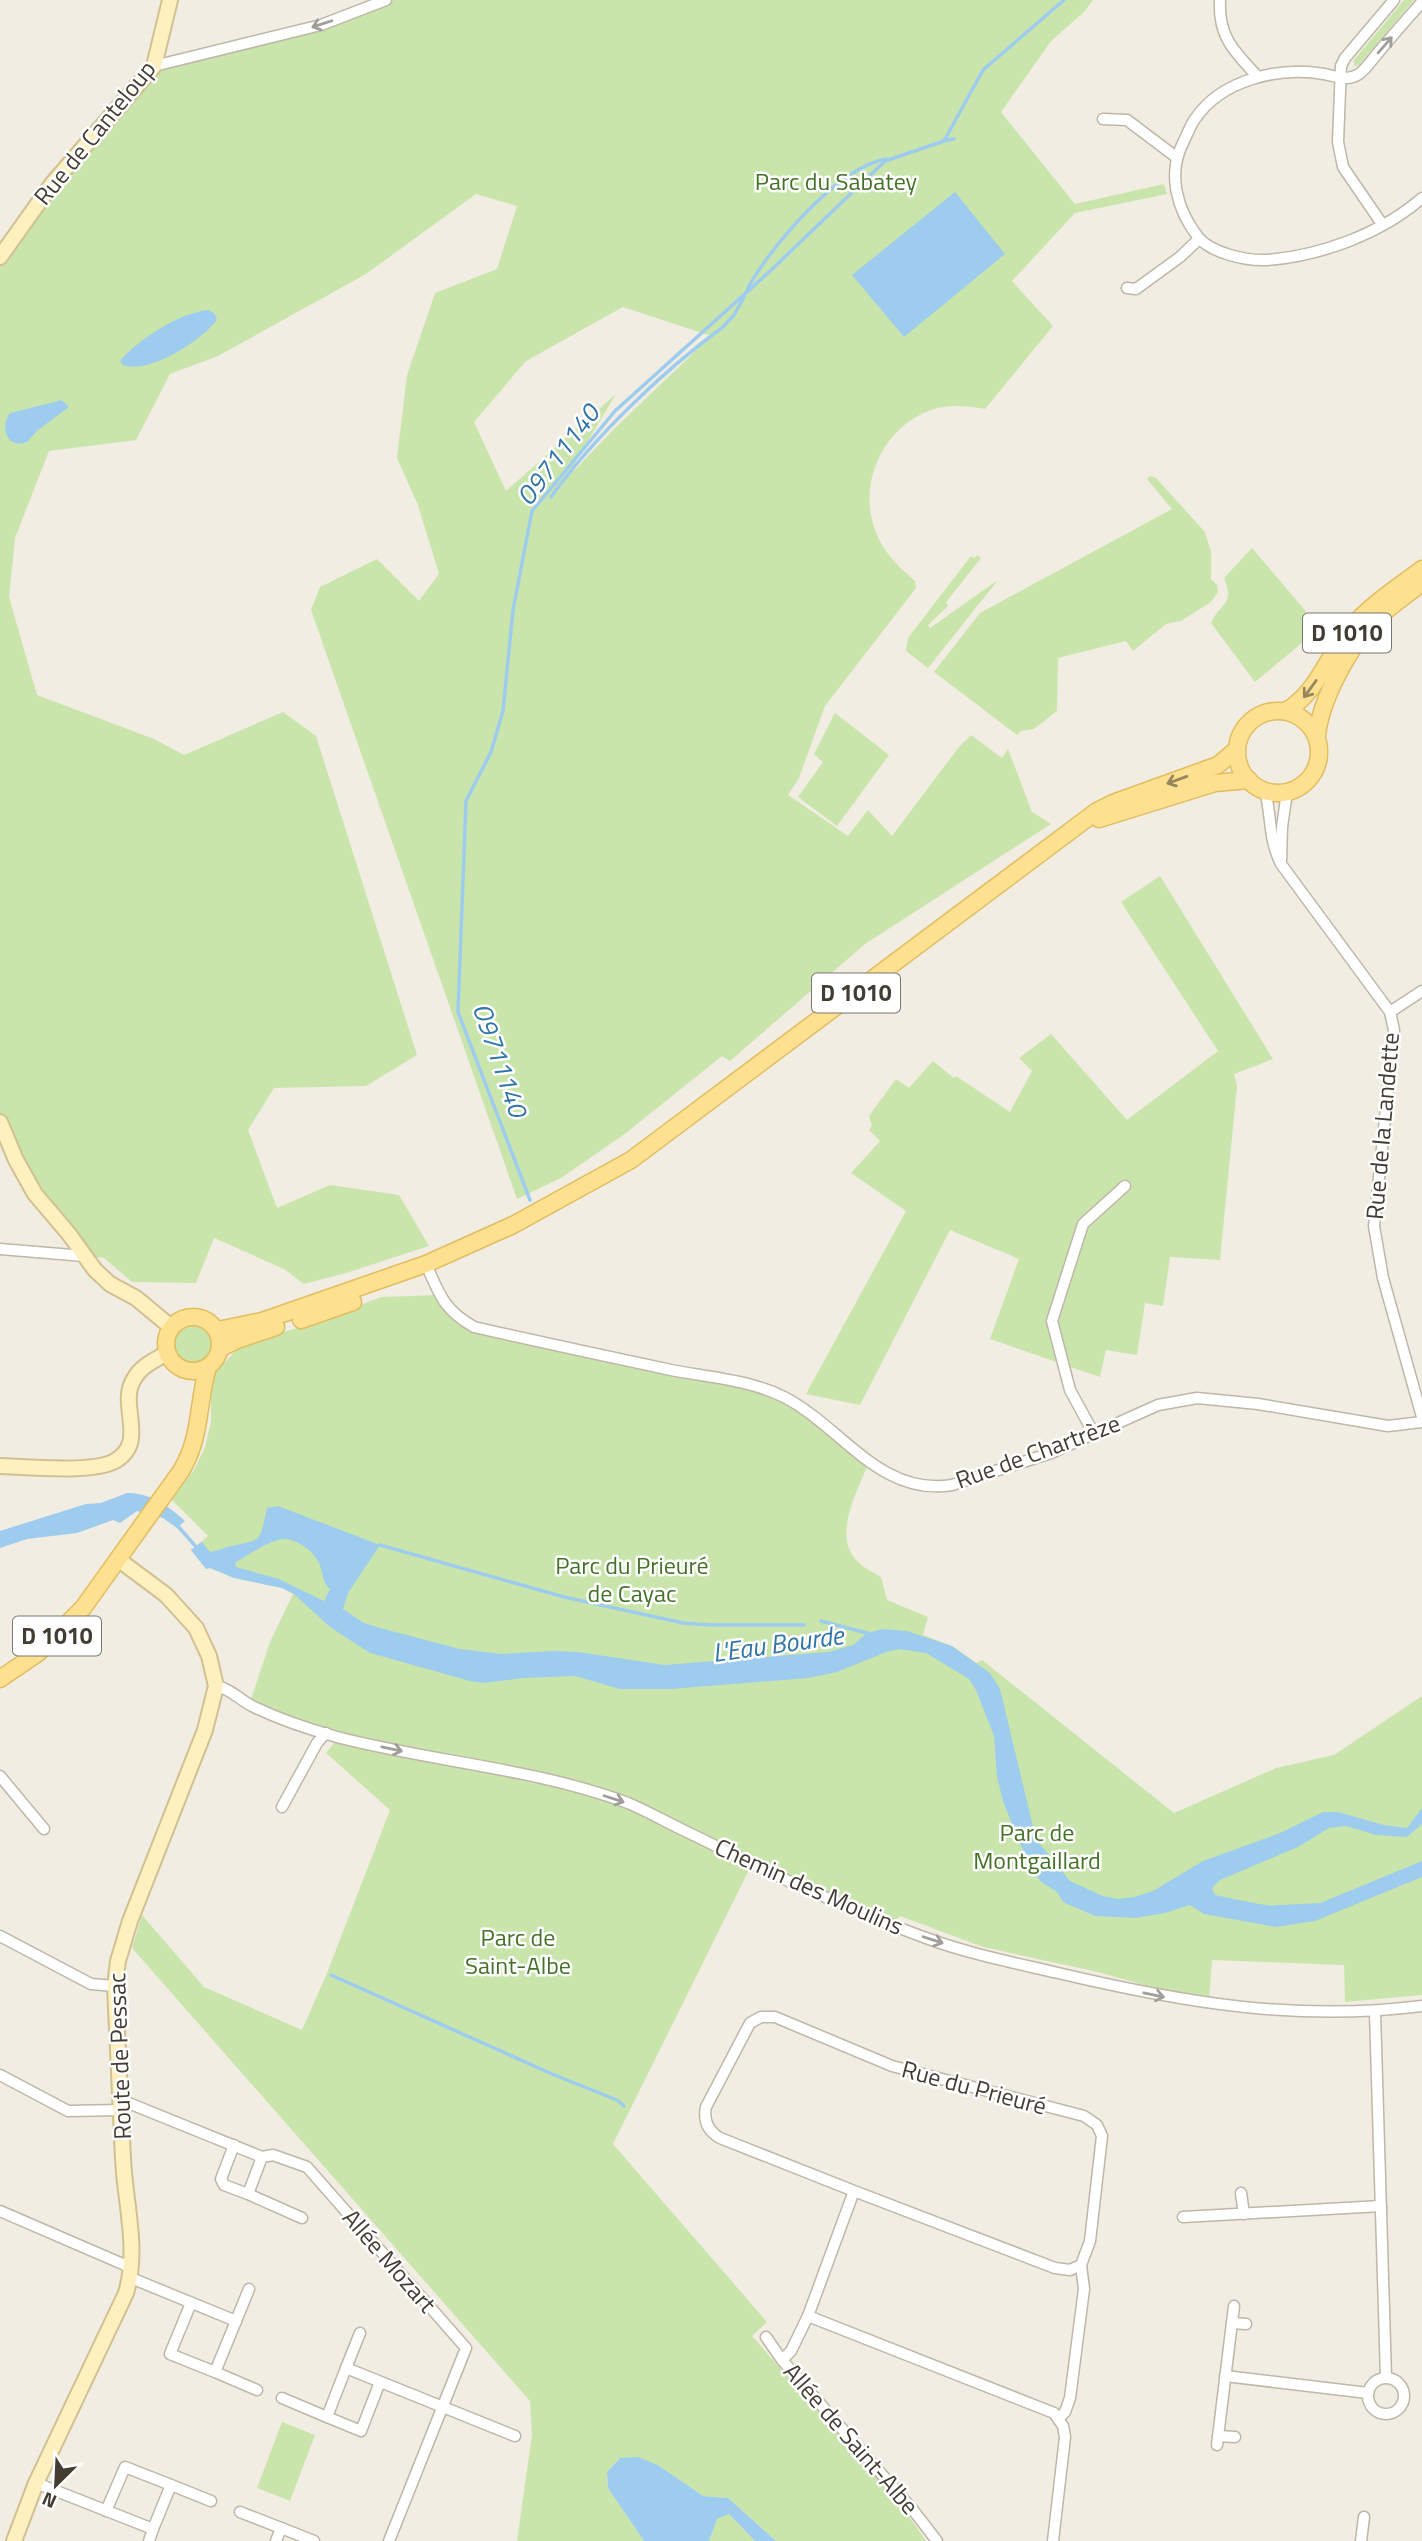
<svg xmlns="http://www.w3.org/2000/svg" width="1422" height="2541" viewBox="0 0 1422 2541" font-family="'Titillium Web',sans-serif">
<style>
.green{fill:#cae5ab;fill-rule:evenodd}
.water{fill:#9eccee;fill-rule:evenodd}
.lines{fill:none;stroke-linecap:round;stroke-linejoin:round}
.stream{stroke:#9eccee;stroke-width:3.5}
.street-casing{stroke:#bfb7a8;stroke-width:13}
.secondary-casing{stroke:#d1c192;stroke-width:18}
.primary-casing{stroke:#e1bd60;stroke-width:19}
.street{stroke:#fff;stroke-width:10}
.secondary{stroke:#fef0bf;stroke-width:14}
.primary{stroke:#fde090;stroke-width:16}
.oneway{stroke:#a09e99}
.oneway2{stroke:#96865d}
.labels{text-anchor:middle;stroke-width:5;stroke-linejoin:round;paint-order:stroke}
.shield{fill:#fff;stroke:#7b7670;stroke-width:2}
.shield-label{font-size:23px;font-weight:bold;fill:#423c33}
.street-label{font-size:24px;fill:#423c33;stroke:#fff}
.park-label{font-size:24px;fill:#437228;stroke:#fff}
.water-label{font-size:26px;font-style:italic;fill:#2f74ab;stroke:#fff}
</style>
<rect width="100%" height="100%" fill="#f1ede2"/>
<!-- green -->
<g class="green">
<path d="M 386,0 L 1093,0 L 1084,12 L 1051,41 L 1001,112 L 1075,204 L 1164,184 L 1167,194 L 1075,213 L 1012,281 L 1053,326 L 985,409 C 967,406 950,404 931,410 C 881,428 856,487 877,535 C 885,554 900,568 915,581 L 916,588 L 825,706 L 799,778 L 788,795 L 848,836 L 868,810 L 892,836 L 959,747 L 971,735 L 1002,758 L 1008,749 L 1032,812 L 1051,824 L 865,944 L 730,1061 L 722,1056 L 626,1133 L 561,1178 L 517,1199 L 311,610 L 320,587 L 377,559 L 419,601 L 439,574 L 418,505 L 397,458 L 407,375 L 435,293 L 497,269 L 517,206 L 476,194 L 366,274 L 218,356 L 170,374 L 136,440 L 49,451 L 15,538 L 9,597 L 37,695 L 154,739 L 184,755 L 283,712 L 316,736 L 417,1055 L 366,1086 L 274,1088 L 248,1130 L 277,1208 L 330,1185 L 399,1195 L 429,1246 L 346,1273 L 304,1284 L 284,1269 L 214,1238 L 196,1283 L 132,1282 L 104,1258 L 84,1256 L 35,1194 L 0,1122 L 0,257 L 154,66 L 321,25 ZM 623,307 L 711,336 L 614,429 L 564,481 L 616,394 L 506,491 L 474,422 L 526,361 Z"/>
<path d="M 1404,0 L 1414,0 L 1359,65 L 1354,66 L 1354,60 Z"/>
<path d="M 1150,476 L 1156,478 L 1205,532 L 1211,552 L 1211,579 L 1217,585 L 1218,592 L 1211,602 L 1181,621 L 1166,624 L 1133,651 L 1126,641 L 1058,658 L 1057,711 L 1034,729 L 1021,731 L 1017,735 L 934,672 L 980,613 L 1172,509 L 1147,479 Z"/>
<path d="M 1252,548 L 1320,628 L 1255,682 L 1211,623 C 1221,601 1235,606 1224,578 Z"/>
<path d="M 977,555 L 981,558 L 946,602 L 948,606 L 928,625 L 930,628 L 998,580 L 928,668 L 906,651 L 908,638 L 971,556 L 974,558 Z"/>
<path d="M 835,713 L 889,755 L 837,826 L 798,797 L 823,762 L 814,754 Z"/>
<path d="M 1160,876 L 1273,1059 L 1234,1074 L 1237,1086 L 1220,1260 L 1170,1257 L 1163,1306 L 1145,1303 L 1137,1355 L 1106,1350 L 1100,1377 L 990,1339 L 1019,1259 L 950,1230 L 860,1405 L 806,1394 L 906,1211 L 851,1173 L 880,1141 L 869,1130 L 872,1126 L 869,1116 L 896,1079 L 909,1088 L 933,1061 L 954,1078 L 956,1076 L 1010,1112 L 1032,1071 L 1019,1058 L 1051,1034 L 1127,1120 L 1218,1051 L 1121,902 Z"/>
<path d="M 439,1295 L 474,1327 L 781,1395 L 869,1462 C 858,1490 831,1536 858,1562 C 864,1568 874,1573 881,1577 L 887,1600 L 928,1617 L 923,1635 L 952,1646 L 976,1663 L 982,1660 L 1174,1813 L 1276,1768 L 1334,1755 L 1422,1696 L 1422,1995 L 1345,2002 L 1344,1965 L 1212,1960 L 1209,1998 L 1155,1988 L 1098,1972 L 983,1947 L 900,1916 L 893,1925 L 752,1864 L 613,2144 L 767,2322 L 752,2336 L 903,2508 L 926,2541 L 776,2541 L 728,2498 L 703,2496 L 658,2465 L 620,2458 L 607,2472 L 608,2488 L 644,2541 L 517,2541 L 532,2435 L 530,2401 L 132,1948 L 142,1915 L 204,1987 L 302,2030 L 327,1973 L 390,1810 L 326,1753 L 336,1741 L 249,1705 L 270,1642 L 293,1594 L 282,1588 L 234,1578 L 210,1568 L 206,1569 L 191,1550 L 208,1536 L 171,1499 L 194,1470 L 205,1447 L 211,1422 L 211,1394 L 215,1373 L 242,1344 L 315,1323 L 381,1297 Z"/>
<circle cx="193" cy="1343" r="21"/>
<path d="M 282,2422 L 315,2435 L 290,2501 L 257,2488 Z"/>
<path d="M 729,2514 L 755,2541 L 709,2541 L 717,2519 Z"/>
</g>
<!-- water -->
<g class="water">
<path d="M 955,192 L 1005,254 L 904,337 L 852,275 Z"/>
<path d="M 208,310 L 214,313 L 217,320 C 201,341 148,375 123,365 L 120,361 C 137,340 181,312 208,310 Z"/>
<path d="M 62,400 L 69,407 L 38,430 L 27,442 C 6,450 0,426 10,413 Z"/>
<path d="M 127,1493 C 149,1492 170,1507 185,1521 L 177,1528 L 163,1518 L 137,1511 L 120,1523 L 113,1520 L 77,1533 L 27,1539 L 0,1548 L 0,1531 L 86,1504 L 101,1503 Z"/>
<path d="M 278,1506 L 380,1545 L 348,1593 L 343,1609 L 364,1623 L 384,1629 L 460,1649 L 501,1654 L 554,1651 L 578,1652 L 665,1665 L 828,1652 L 853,1645 L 867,1633 L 883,1629 L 907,1631 L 952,1646 L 990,1673 L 1000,1689 L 1036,1839 L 1070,1881 L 1103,1896 L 1118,1899 L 1134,1897 L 1153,1891 L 1203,1861 L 1280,1833 L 1323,1812 L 1338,1812 L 1384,1825 L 1407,1828 L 1422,1808 L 1422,1824 L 1407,1837 L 1376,1835 L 1346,1826 L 1329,1828 L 1298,1847 L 1220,1880 L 1212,1888 L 1215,1895 C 1248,1902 1280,1910 1313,1906 L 1422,1861 L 1422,1877 L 1315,1921 L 1276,1927 L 1204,1914 L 1190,1905 L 1165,1913 L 1135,1918 L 1095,1916 L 1063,1902 L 1057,1892 L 1040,1881 L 1019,1842 L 1003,1801 L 997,1777 L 994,1736 L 976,1690 L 969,1679 L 926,1653 L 899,1649 L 886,1652 L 837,1672 L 808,1678 L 671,1689 L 620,1689 L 575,1676 L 523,1678 L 484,1683 L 470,1681 L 370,1653 L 330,1627 L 294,1594 L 282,1588 L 234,1578 L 210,1568 L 206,1569 L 191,1550 L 202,1542 L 210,1552 C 217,1551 221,1549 227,1547 C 262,1539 259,1545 267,1508 ZM 283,1539 C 297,1539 313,1550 319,1563 C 323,1572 322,1582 330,1589 L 324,1601 L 279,1579 L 236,1567 L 235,1563 C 250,1554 266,1542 283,1539 Z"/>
<path d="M 638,2457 L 658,2465 L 703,2496 L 728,2498 L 776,2541 L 755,2541 L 729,2514 L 717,2519 L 709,2541 L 644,2541 L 608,2488 L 607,2472 L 620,2458 Z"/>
</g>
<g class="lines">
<!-- stream -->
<g class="stream">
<path d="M 942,141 L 954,139"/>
<path d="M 747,290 C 769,248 838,167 886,159"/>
<path d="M 551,497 C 593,438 664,370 723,327 L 734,315 L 744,297"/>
<path d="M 530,1200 L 458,1012 L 466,801 L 491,752 L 503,711 L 513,610 L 532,511 L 615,411 L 768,273 L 885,161 L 944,141 L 983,70 L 1064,0"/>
<path d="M 176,1524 L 198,1549"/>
<path d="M 380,1545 L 564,1597 L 683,1623 L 712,1625 L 804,1625"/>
<path d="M 821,1621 L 867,1633"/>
<path d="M 1274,1907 L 1318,1905"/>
<path d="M 331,1975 L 552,2074 L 617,2100 L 624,2106"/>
</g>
<defs>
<g id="street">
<path d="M 1220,0 C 1218,37 1234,51 1257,76"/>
<path d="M 1422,2 C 1407,19 1392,36 1377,54 C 1372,60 1366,69 1359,74 C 1347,82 1336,76 1324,74 C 1279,66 1221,80 1195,119 C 1190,126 1187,135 1183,143 C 1167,174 1177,210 1198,237 C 1211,253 1246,261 1267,260 C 1320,256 1381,234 1422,198"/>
<path d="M 154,66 L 321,25 L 386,0"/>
<path d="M 1103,119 L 1127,120 L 1176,157"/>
<path d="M 1382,224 L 1343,167 L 1338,142 L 1341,66 L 1345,58 L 1394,0"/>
<path d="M 1127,288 L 1136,289 L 1180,257 L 1199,239"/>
<path d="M 1265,791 C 1272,818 1268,838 1281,864 L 1390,1012 L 1394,1030 L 1374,1226 L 1383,1278 L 1422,1417"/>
<path d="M 1281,860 L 1282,827 L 1287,792"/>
<path d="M 1390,1012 L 1422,991"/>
<path d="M 0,1249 L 84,1256"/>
<path d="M 426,1264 C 439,1294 444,1310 474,1327 C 539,1342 605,1356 671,1370 C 708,1377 750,1380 784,1397 C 841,1426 880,1497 952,1485 L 1051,1453 L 1158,1405 L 1197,1398 L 1258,1404 L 1388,1426 L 1422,1422"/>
<path d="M 1094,1434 L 1070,1390 L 1052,1321 L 1083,1224 L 1125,1186"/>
<path d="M 216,1686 C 232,1689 239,1700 254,1707 C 281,1720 308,1729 337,1737 C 433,1762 534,1768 628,1803 C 647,1811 666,1822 685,1831 C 727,1851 768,1873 811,1891 C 850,1908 889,1925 929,1939 C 970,1954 1015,1963 1058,1973 C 1181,2002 1295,2022 1422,2006"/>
<path d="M 0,1776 L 44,1829"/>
<path d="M 282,1807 L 317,1743 L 326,1733"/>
<path d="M 0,1936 L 91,1984 L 115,1986"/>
<path d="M 1375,2012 L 1386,2377"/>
<path d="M 0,2075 L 68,2111 L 121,2110"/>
<path d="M 121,2100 L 262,2157 L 273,2155 L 307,2167 L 466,2348 L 389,2541"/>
<path d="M 234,2145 L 221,2179 L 224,2185 L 248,2194 L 262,2157"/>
<path d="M 1241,2193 L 1244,2214"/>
<path d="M 248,2194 L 302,2218"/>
<path d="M 0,2211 L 132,2268"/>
<path d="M 1183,2217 L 1381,2206"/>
<path d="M 131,2278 L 236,2321 L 215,2372 L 170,2354 L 191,2303"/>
<path d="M 808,2316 L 1054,2413 L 1063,2426 L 1065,2437 L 1053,2541"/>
<path d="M 236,2321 L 249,2289"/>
<path d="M 1232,2323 L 1246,2324"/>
<path d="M 766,2337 L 782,2360 L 913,2510 L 937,2541"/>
<path d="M 782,2360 L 791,2351 L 808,2316 L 854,2191 L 720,2138 C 708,2131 703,2121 706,2107 L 750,2023 L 761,2017 L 775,2017 L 892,2066 L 1084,2116 L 1097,2125 L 1102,2136 L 1090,2241 L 1081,2265 L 1070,2270 L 1055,2268 L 854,2191"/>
<path d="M 346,2368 L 360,2333"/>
<path d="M 215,2372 L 257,2390"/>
<path d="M 1225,2376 L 1368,2393"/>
<circle cx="1386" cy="2396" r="18"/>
<path d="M 282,2398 L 327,2417 L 346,2368 L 515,2436"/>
<path d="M 327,2417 L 361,2431 L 380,2382"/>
<path d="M 1059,2418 L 1065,2412 L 1070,2398 L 1084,2289 L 1081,2265"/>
<path d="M 1218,2436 L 1235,2437"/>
<path d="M 1217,2445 L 1234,2306"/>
<path d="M 36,2483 L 153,2529 L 171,2485 L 125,2467 L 106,2511"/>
<path d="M 171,2485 L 211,2501"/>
<path d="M 240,2512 L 281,2528"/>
<path d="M 149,2541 L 153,2529"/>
<path d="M 276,2541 L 281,2528 L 314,2541"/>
<path d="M 1361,2541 L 1364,2517"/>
</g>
<g id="secondary">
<path d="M 0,257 L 52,184 L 154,66 L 170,0"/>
<path d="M 0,1122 L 16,1160 L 35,1194 L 69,1234 L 95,1270 L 110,1284 L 136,1298 L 171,1327"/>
<path d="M 0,1466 C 27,1467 90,1473 113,1462 C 150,1443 117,1405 134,1379 C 141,1366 155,1360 167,1353"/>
<path d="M 14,2541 L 36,2483 L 126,2293 C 139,2249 125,2203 123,2159 C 120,2101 118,2044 115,1986 L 118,1961 L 130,1921 L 205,1730 L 216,1686 L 209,1656 L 196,1628 L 166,1595 L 119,1560"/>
</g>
<g id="primary">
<circle cx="1278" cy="752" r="41"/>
<path d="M 1286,711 C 1318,692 1327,656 1350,629 C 1370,605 1397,588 1422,569"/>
<path d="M 1317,735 C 1321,699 1348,650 1372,623 C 1386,609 1404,597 1419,585"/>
<path d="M 1099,819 L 1215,783 L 1249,780"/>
<circle cx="193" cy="1344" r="27"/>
<path d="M 301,1320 L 353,1302"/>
<path d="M 218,1330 L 262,1321 L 426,1264 L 513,1225 L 631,1160 L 1097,811 L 1113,803 L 1218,765 L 1237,749"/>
<path d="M 221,1348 L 237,1340 L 276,1327"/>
<path d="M 0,1679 L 38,1653 L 83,1608 L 181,1471 C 202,1436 197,1404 208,1367"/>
</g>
</defs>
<!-- street casing -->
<use href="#street" class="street-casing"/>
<!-- secondary casing -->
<use href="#secondary" class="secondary-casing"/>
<!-- primary casing -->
<use href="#primary" class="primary-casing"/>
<!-- street -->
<use href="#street" class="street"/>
<!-- secondary -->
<use href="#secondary" class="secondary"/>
<!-- primary -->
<use href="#primary" class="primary"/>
</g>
<!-- one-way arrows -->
<defs><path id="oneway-shaft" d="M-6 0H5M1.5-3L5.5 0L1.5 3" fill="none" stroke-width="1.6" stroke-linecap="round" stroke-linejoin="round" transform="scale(1.75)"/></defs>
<g class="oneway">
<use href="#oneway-shaft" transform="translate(322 24) rotate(162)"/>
<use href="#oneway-shaft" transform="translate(1385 45) rotate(-49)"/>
<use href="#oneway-shaft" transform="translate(392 1749) rotate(12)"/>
<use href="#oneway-shaft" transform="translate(614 1799) rotate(18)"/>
<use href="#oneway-shaft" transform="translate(933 1940) rotate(18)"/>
<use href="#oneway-shaft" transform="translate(1154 1995) rotate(12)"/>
</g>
<g class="oneway2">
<use href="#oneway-shaft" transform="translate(1310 689) rotate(126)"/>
<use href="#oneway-shaft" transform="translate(1177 780) rotate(160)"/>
</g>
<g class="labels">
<!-- shield labels -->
<g class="shield">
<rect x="1303" y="613.5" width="88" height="39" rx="5"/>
<rect x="812" y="973.5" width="88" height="39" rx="5"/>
<rect x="13" y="1616.5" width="88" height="39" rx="5"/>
</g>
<g class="shield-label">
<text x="1347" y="641">D 1010</text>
<text x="856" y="1001">D 1010</text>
<text x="57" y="1644">D 1010</text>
</g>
<!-- street labels -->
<g class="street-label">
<text transform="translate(95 133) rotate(-51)" y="8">Rue de Canteloup</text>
<text transform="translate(1383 1126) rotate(-85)" y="8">Rue de la Landette</text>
<text transform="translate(1038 1452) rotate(-20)" y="8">Rue de Chartrèze</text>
<text transform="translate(809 1887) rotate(24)" y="8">Chemin des Moulins</text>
<text transform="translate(120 2056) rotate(-92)" y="8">Route de Pessac</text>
<text transform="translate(974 2088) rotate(15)" y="8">Rue du Prieuré</text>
<text transform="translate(389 2261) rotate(49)" y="8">Allée Mozart</text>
<text transform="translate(851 2439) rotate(49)" y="8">Allée de Saint-Albe</text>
</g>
<!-- park labels -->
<g class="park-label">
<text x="836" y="190">Parc du Sabatey</text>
<text x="632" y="1574">Parc du Prieuré<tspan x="632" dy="28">de Cayac</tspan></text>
<text x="1037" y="1841">Parc de<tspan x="1037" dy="28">Montgaillard</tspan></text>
<text x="518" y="1946">Parc de<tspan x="518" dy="28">Saint-Albe</tspan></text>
</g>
<!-- water labels -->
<g class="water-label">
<text transform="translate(558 455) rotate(-53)" y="9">O9711140</text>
<text transform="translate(500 1060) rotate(71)" y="9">O9711140</text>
<text transform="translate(778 1644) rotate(-8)" y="9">L'Eau Bourde</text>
</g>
</g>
<!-- north arrow -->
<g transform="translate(56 2485) rotate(204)" stroke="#ffffff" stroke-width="5" paint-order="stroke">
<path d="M0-5L12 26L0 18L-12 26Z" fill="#423c33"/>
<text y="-10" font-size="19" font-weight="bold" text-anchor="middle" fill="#423c33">N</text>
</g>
</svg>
